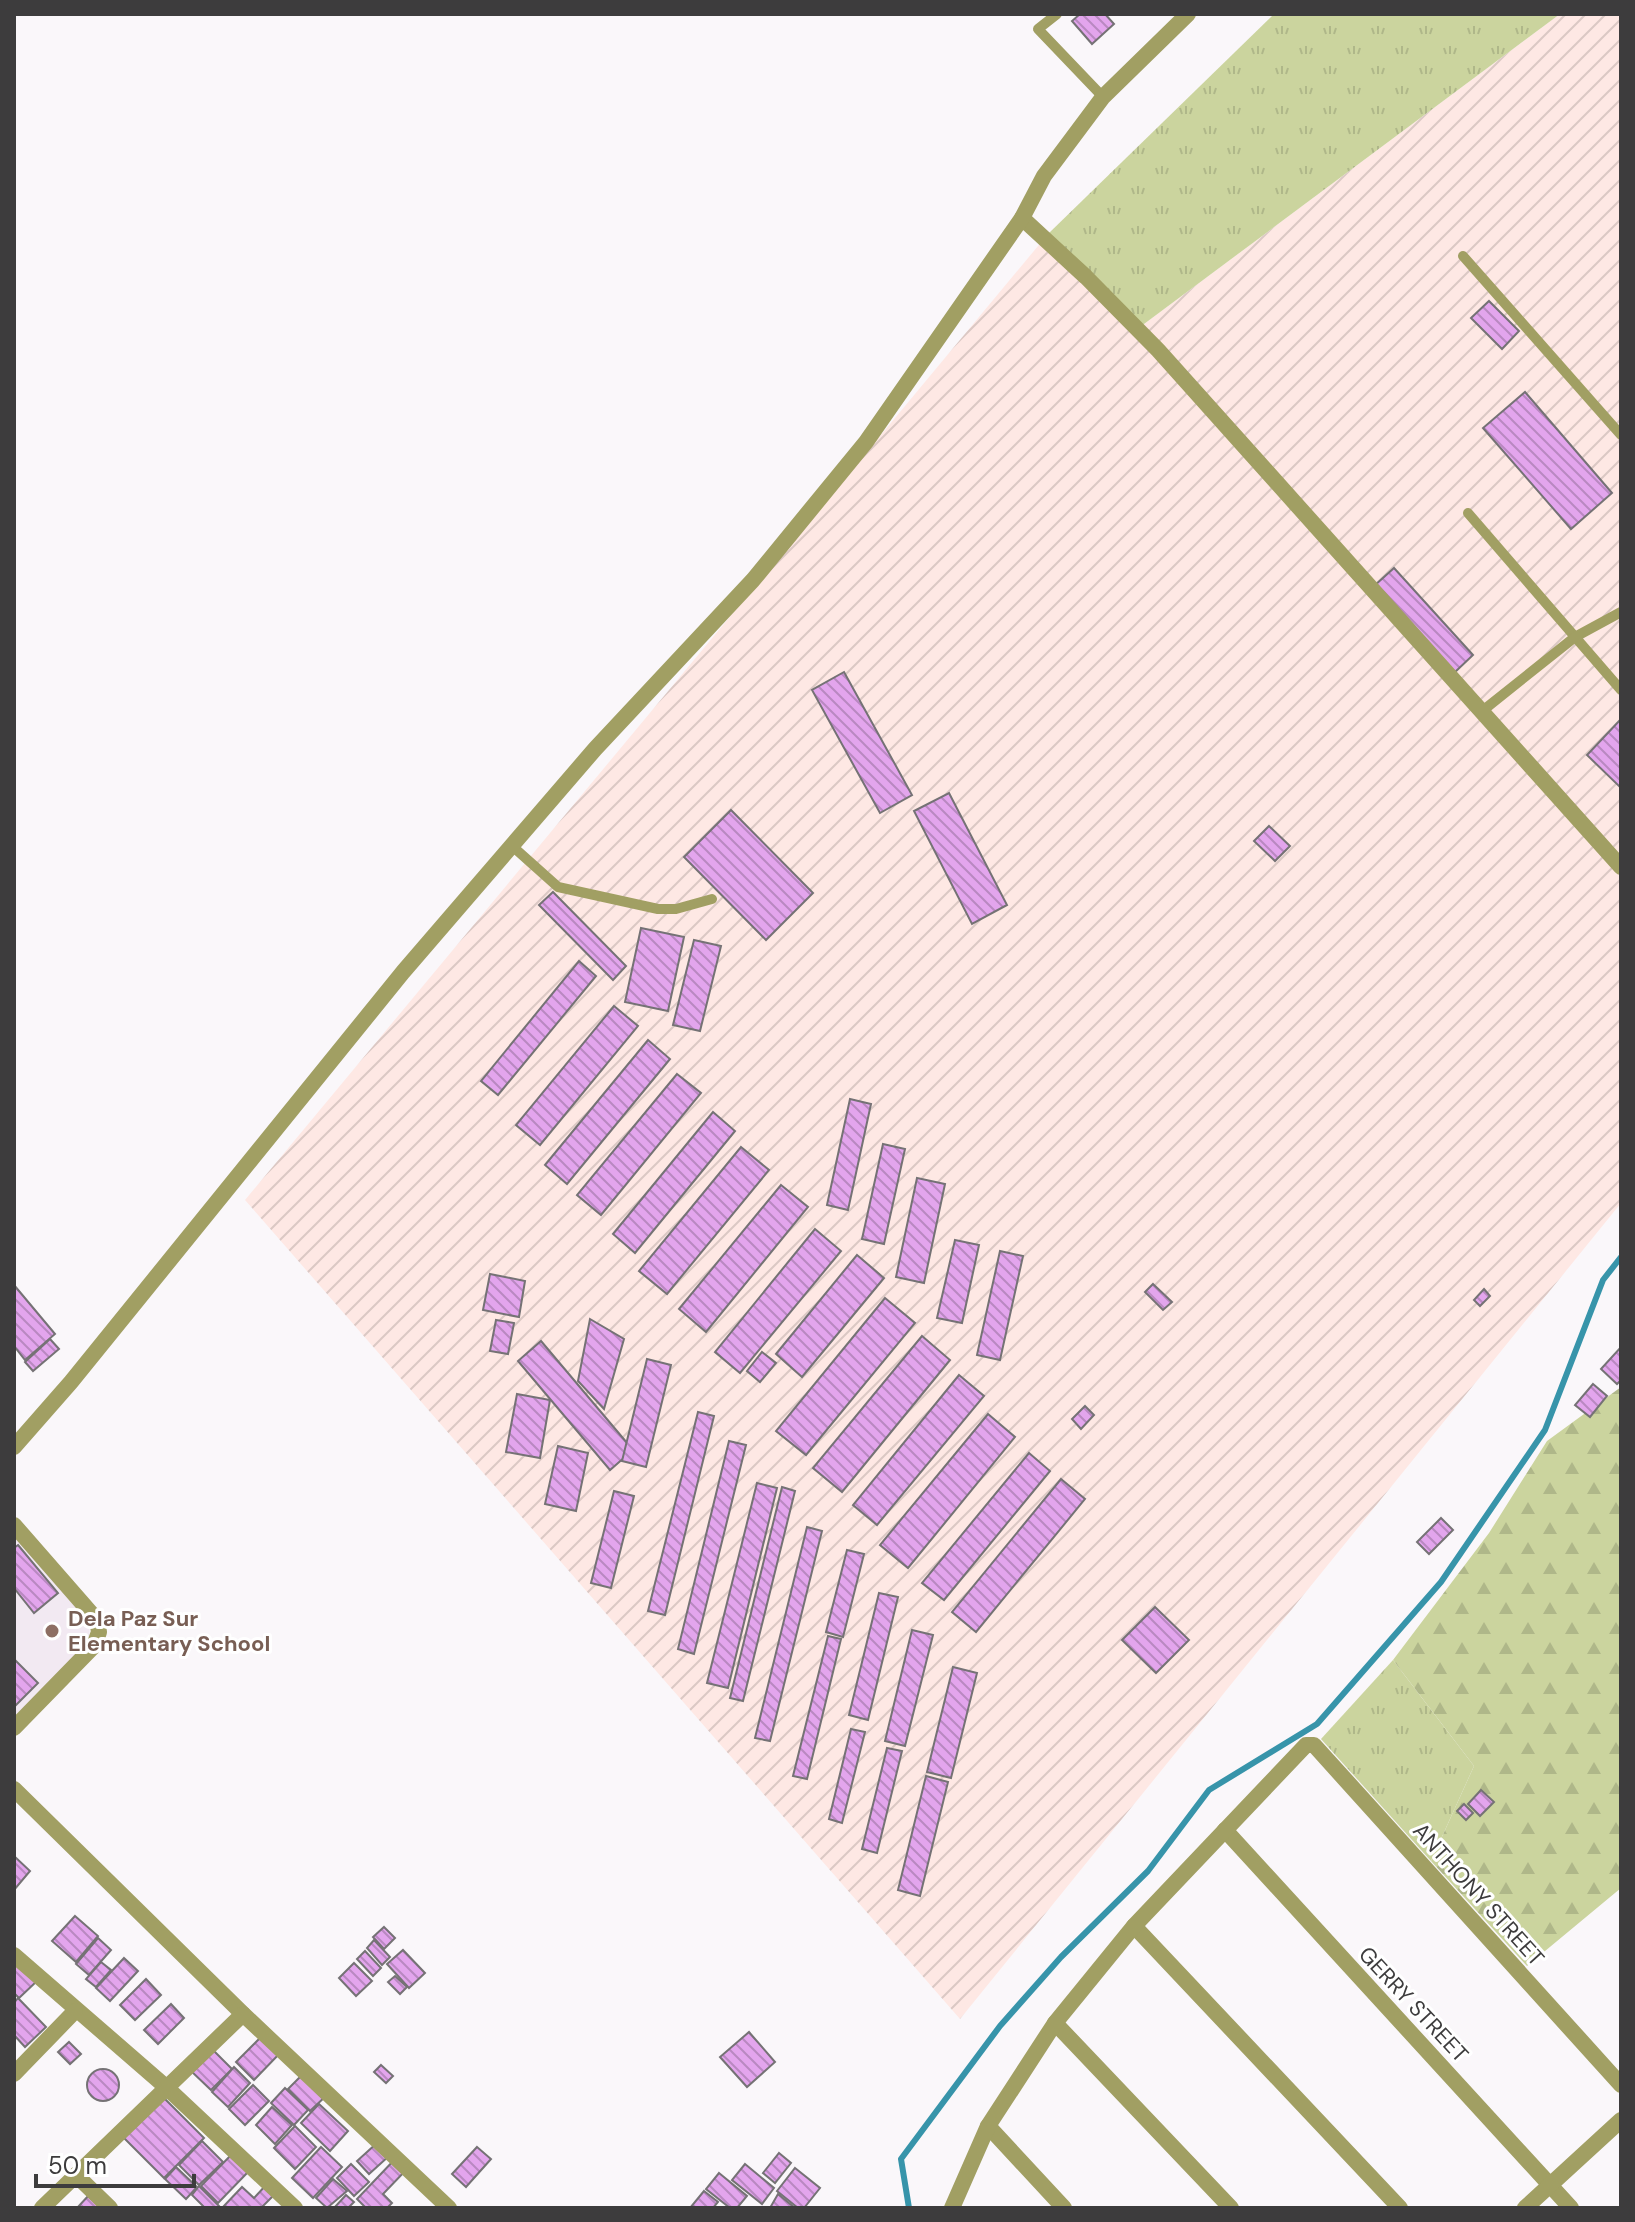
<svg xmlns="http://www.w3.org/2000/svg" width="1635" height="2222" viewBox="0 0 1635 2222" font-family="'DM Sans',sans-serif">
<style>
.industrial{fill:url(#industrial-furrows)}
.built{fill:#f2e9f2}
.grass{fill:url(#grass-tufts)}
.forest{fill:url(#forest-firs)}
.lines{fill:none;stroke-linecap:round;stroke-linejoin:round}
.stream{stroke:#3794aa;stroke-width:6}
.building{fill:url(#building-back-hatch);stroke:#757275;stroke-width:2}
.service{stroke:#a19f63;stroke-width:10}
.minor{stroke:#a19f63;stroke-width:16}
.education-dot{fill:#8d6e63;stroke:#fff;stroke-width:3}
.labels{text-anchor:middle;stroke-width:6;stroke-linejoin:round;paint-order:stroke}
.education-label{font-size:22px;font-weight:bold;fill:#785e54;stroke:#fff;text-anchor:start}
.street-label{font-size:22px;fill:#3d3c3d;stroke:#fff}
</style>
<defs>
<pattern id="industrial-furrows" width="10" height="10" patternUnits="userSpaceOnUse" patternTransform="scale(2)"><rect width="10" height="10" fill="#fee8e4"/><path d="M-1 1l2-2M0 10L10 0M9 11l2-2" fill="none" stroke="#dbc8c4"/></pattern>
<pattern id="grass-tufts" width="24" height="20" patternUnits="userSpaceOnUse" patternTransform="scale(2)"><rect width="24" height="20" fill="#cbd49e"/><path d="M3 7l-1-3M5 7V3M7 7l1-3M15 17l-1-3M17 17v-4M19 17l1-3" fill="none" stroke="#afb789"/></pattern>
<pattern id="forest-firs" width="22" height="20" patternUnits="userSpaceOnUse" patternTransform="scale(2)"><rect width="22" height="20" fill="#cbd49e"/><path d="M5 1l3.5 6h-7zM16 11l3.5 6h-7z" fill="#afb789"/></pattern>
<pattern id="building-back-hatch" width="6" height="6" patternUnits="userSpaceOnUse" patternTransform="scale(2)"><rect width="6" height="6" fill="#e3a5ed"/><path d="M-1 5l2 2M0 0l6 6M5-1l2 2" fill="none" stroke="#b988c1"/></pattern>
</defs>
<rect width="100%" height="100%" fill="#faf7fa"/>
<!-- industrial -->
<path class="industrial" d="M 1560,14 L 1621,14 L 1621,1203 L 960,2019 L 245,1200 L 1048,234 L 1140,327 Z"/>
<!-- built -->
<path class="built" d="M 14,1534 L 90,1622 L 89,1641 L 14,1717 Z"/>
<!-- grass -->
<g class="grass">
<path d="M 1274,14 L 1560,14 L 1140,327 L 1048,234 Z"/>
<path d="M 1393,1660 L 1474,1766 L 1431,1861 L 1321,1739 Z"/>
</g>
<!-- forest -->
<path class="forest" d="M 1621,1387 L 1621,1888 L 1527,1966 L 1431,1861 L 1474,1766 L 1393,1660 L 1489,1533 L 1547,1441 Z"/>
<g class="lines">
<!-- stream -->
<path class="stream" d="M 909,2208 L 901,2159 L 1000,2026 L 1061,1957 L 1148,1871 L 1209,1790 L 1317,1724 L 1441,1582 L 1545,1430 L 1603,1280 L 1621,1257"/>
</g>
<!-- building -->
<g class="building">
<path d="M 1080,14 L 1105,14 L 1114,24 L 1092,44 L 1072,21 Z"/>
<path d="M 1489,301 L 1519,331 L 1502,349 L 1471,318 Z"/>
<path d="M 1525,392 L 1612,493 L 1571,529 L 1483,428 Z"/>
<path d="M 1394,568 L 1473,655 L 1454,673 L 1374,586 Z"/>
<path d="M 844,672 L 912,795 L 880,813 L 812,690 Z"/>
<path d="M 1621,719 L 1621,788 L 1587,755 Z"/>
<path d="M 949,793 L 1007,905 L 972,924 L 914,811 Z"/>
<path d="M 731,810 L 813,893 L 766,940 L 684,857 Z"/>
<path d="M 1269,826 L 1290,846 L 1275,861 L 1254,841 Z"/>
<path d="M 553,892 L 626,966 L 613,980 L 539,905 Z"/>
<path d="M 641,928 L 684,937 L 668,1011 L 625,1002 Z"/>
<path d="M 694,940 L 721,946 L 700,1031 L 673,1025 Z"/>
<path d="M 579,961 L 596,976 L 498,1095 L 481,1081 Z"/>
<path d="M 614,1006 L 638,1026 L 540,1145 L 516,1125 Z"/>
<path d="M 648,1040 L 670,1059 L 567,1184 L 545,1165 Z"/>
<path d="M 677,1074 L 701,1093 L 601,1215 L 577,1195 Z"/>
<path d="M 850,1099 L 871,1104 L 848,1210 L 827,1205 Z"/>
<path d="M 713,1112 L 735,1131 L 635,1253 L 613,1234 Z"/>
<path d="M 883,1144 L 905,1149 L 884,1244 L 862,1239 Z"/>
<path d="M 741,1147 L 769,1170 L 667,1294 L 639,1271 Z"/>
<path d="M 917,1178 L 945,1184 L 924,1283 L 896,1277 Z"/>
<path d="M 781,1185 L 808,1207 L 706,1332 L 679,1309 Z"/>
<path d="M 815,1229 L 841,1251 L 740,1373 L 715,1352 Z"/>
<path d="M 955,1240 L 979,1245 L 962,1323 L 937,1318 Z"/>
<path d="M 1000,1251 L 1023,1256 L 1000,1360 L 977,1355 Z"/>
<path d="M 857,1255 L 884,1278 L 802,1377 L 776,1354 Z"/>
<path d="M 490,1274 L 525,1281 L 519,1317 L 483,1310 Z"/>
<path d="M 1153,1284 L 1172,1302 L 1163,1310 L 1145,1292 Z"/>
<path d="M 14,1285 L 55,1334 L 25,1360 L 14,1346 Z"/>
<path d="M 1484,1289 L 1490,1296 L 1480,1306 L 1474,1300 Z"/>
<path d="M 885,1298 L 915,1323 L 806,1455 L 776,1431 Z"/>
<path d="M 590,1319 L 624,1339 L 604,1409 L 578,1381 Z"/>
<path d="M 496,1320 L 514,1323 L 508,1354 L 490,1351 Z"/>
<path d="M 922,1336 L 950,1360 L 842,1492 L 813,1468 Z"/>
<path d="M 50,1339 L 59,1349 L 33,1371 L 25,1362 Z"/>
<path d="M 541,1341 L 633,1450 L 610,1470 L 518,1361 Z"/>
<path d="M 1621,1347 L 1621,1380 L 1617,1384 L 1601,1369 Z"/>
<path d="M 762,1352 L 776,1363 L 760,1382 L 747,1371 Z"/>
<path d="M 647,1359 L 671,1365 L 646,1467 L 622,1461 Z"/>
<path d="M 959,1375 L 984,1396 L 877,1525 L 853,1505 Z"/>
<path d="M 1593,1384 L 1607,1396 L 1590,1417 L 1575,1405 Z"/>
<path d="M 517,1394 L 550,1400 L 540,1458 L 506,1452 Z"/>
<path d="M 1085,1406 L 1094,1415 L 1081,1429 L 1072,1419 Z"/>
<path d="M 698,1412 L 714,1416 L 665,1615 L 648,1611 Z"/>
<path d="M 988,1414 L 1015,1437 L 908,1568 L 880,1545 Z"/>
<path d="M 729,1441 L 746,1445 L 694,1654 L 678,1649 Z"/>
<path d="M 558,1446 L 588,1453 L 576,1511 L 545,1504 Z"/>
<path d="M 1029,1453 L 1050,1471 L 944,1600 L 922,1583 Z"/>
<path d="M 1061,1479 L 1085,1499 L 976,1632 L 952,1612 Z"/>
<path d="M 757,1483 L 777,1488 L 728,1688 L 707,1683 Z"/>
<path d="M 782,1487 L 795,1491 L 743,1701 L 730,1698 Z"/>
<path d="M 614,1491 L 634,1496 L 611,1588 L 591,1583 Z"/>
<path d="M 1441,1518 L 1453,1530 L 1429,1554 L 1417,1542 Z"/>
<path d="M 807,1527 L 822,1531 L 770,1741 L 755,1738 Z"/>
<path d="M 18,1545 L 58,1593 L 34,1613 L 14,1588 L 14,1548 Z"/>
<path d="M 847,1550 L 864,1554 L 843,1637 L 826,1632 Z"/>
<path d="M 879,1593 L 898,1597 L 868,1720 L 849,1715 Z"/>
<path d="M 1155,1607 L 1189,1640 L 1156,1673 L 1122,1640 Z"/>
<path d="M 912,1630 L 933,1635 L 905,1746 L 885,1741 Z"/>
<path d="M 828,1636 L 841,1639 L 807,1779 L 793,1776 Z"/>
<path d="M 14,1659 L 38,1683 L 14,1707 Z"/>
<path d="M 953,1667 L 977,1673 L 951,1778 L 927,1772 Z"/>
<path d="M 851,1729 L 865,1732 L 842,1823 L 829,1819 Z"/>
<path d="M 887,1748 L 902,1751 L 877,1853 L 862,1849 Z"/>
<path d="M 926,1776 L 948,1782 L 920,1896 L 898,1890 Z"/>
<path d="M 1481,1790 L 1494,1802 L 1480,1816 L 1468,1804 Z"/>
<path d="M 1464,1804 L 1473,1813 L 1466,1820 L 1457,1811 Z"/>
<path d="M 14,1856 L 30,1871 L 14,1890 Z"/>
<path d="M 75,1916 L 98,1936 L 76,1962 L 52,1941 Z"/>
<path d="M 384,1927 L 395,1938 L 384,1949 L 373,1937 Z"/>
<path d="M 98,1938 L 111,1950 L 89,1975 L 76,1964 Z"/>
<path d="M 374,1940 L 390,1957 L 382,1965 L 367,1948 Z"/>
<path d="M 403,1950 L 425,1973 L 409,1988 L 387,1964 Z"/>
<path d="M 365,1951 L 381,1968 L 373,1976 L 357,1959 Z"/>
<path d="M 14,1957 L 37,1981 L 19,1998 L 14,1993 Z"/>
<path d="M 124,1958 L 138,1971 L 110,2001 L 96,1988 Z"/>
<path d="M 101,1962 L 111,1970 L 96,1987 L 86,1979 Z"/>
<path d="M 354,1963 L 372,1981 L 356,1996 L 339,1978 Z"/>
<path d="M 395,1976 L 407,1987 L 400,1994 L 388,1982 Z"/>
<path d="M 146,1979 L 161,1995 L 135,2020 L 120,2005 Z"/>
<path d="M 18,1998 L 46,2027 L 25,2047 L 14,2035 L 14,2003 Z"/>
<path d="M 171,2004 L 184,2018 L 158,2044 L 144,2030 Z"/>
<path d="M 749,2032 L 775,2062 L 747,2087 L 720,2057 Z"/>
<path d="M 264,2034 L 282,2051 L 254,2080 L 236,2062 Z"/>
<path d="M 69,2042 L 81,2054 L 70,2064 L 58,2052 Z"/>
<path d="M 211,2048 L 232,2069 L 211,2090 L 190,2070 Z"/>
<path d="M 381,2065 L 393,2076 L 386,2083 L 374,2072 Z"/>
<path d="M 234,2067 L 250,2083 L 228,2107 L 212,2092 Z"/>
<circle cx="103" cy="2085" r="16"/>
<path d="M 305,2072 L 328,2094 L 310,2111 L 288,2089 Z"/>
<path d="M 253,2085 L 269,2101 L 245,2125 L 229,2109 Z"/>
<path d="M 285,2088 L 308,2110 L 294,2125 L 271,2103 Z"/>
<path d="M 161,2095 L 204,2138 L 164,2178 L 121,2135 Z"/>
<path d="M 319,2104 L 348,2131 L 330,2151 L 301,2123 Z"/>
<path d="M 272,2107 L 292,2125 L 275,2144 L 256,2125 Z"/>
<path d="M 295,2126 L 316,2147 L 295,2169 L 274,2148 Z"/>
<path d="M 202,2141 L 223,2162 L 199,2185 L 179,2165 Z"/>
<path d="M 377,2143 L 389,2156 L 369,2174 L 357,2161 Z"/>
<path d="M 321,2147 L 342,2167 L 313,2198 L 292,2178 Z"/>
<path d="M 477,2147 L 491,2159 L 466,2187 L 452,2174 Z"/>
<path d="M 779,2153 L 791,2163 L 775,2183 L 763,2173 Z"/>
<path d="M 232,2154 L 249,2171 L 218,2203 L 201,2186 Z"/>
<path d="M 397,2157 L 408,2168 L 383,2194 L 392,2203 L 387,2208 L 366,2208 L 357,2199 Z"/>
<path d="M 351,2164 L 369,2182 L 354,2196 L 337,2178 Z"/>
<path d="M 745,2164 L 774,2188 L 762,2204 L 732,2180 Z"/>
<path d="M 176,2167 L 197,2187 L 186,2199 L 165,2179 Z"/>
<path d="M 795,2168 L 820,2188 L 804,2208 L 798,2208 L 777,2191 Z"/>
<path d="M 719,2173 L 747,2196 L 737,2208 L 730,2208 L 706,2189 Z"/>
<path d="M 333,2179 L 347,2191 L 327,2208 L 316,2198 Z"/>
<path d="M 267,2184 L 276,2193 L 261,2208 L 222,2208 L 242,2187 L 254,2198 Z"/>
<path d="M 199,2186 L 221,2208 L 205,2208 L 192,2195 Z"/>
<path d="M 704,2191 L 718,2202 L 713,2208 L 690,2208 Z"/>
<path d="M 90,2194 L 106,2208 L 77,2208 Z"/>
<path d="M 778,2194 L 795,2208 L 770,2208 Z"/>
<path d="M 346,2195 L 354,2202 L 348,2208 L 334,2208 Z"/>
</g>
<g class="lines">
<!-- service -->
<g class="service">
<path d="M 1057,14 L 1038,29 L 1103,97"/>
<path d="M 1463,256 L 1621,435"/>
<path d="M 1468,513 L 1621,690"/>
<path d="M 1481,712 L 1575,637 L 1621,612"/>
<path d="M 511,845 L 558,887 L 658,909 L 676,909 L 712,899"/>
</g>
<!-- minor -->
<g class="minor">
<path d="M 1022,218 L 1086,277 L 1158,350 L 1621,867"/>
<path d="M 14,1447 L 71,1382 L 403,972 L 595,749 L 753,580 L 866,442 L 1022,218 L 1044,176 L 1103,97 L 1188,14"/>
<path d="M 14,1525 L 97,1620 L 99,1632 L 94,1646 L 14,1728"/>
<path d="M 14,1789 L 243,2014 L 449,2208"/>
<path d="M 1225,1830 L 1571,2208"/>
<path d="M 1134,1926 L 1400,2208"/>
<path d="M 14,1955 L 166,2087 L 295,2208"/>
<path d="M 1055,2023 L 1231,2208"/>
<path d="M 14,2074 L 75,2011"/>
<path d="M 988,2126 L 1064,2208"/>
<path d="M 76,2175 L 110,2208"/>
<path d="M 42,2208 L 243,2014"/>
<path d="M 952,2208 L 988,2126 L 1055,2023 L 1134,1926 L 1306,1745 L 1314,1745 L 1621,2085"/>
<path d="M 1525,2208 L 1621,2120"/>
</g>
</g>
<!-- markers -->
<circle class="education-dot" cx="52" cy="1631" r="8"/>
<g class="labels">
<!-- education labels -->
<g class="education-label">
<text x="68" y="1626">Dela Paz Sur<tspan x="68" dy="25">Elementary School</tspan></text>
</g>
<!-- street labels -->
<g class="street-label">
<text transform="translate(1479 1894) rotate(48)" y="8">ANTHONY STREET</text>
<text transform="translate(1414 2004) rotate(47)" y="8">GERRY STREET</text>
</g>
</g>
<!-- border -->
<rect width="1635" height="2222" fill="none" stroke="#3d3c3d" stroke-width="32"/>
<!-- scale -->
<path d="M36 2174v12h158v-12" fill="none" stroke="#3d3c3d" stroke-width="4"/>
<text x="48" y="2174" font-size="24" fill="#3d3c3d" stroke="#ffffff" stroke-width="6" paint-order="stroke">50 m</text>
</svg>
